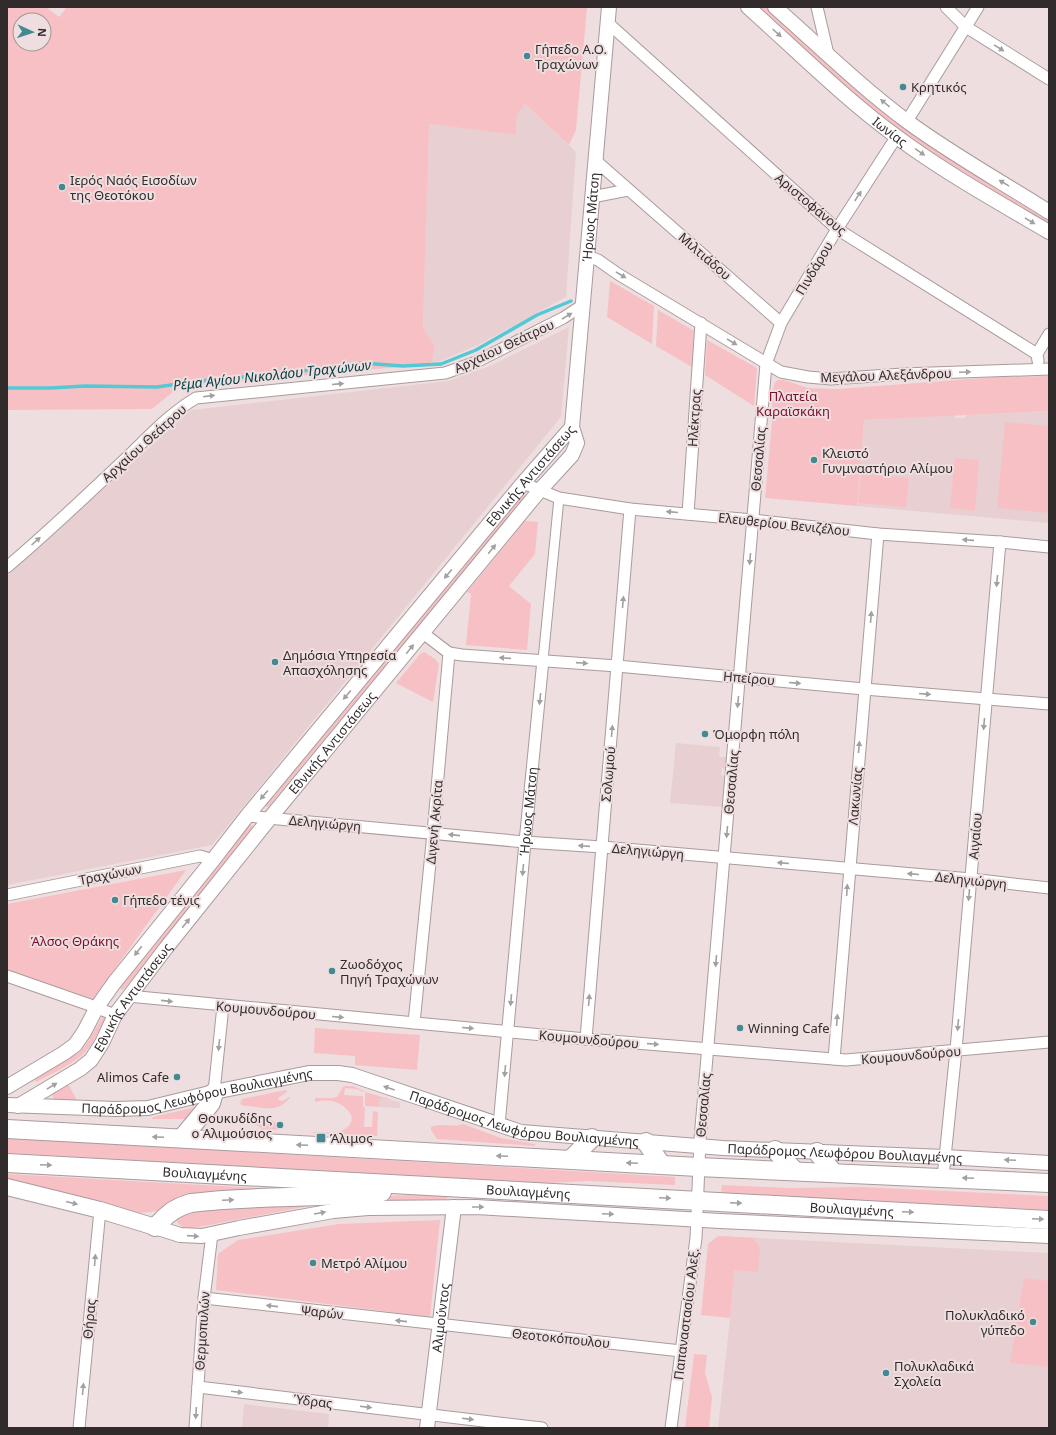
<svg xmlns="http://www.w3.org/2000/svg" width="1056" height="1435" viewBox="0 0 1056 1435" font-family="'Noto Sans',sans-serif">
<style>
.built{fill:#e8d0d2}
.green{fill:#f7c0c5;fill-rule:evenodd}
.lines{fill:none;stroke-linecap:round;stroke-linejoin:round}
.stream{stroke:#54c9d5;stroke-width:3.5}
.pedestrian-casing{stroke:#a99b9c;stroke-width:11}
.minor-casing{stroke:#a99b9c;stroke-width:13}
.tertiary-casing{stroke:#a99b9c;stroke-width:16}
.secondary-casing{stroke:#a99b9c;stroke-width:18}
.primary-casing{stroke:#a99b9c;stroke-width:20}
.pedestrian{stroke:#fff;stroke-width:9}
.minor{stroke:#fff;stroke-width:11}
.tertiary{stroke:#fff;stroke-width:14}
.secondary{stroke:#fff;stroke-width:16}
.primary{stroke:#fff;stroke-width:18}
.oneway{fill:#a2a0a0}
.poi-dot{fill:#428991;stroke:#eededf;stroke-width:1.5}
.labels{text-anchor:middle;stroke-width:4;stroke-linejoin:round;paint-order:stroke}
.poi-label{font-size:13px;fill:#312b2c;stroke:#eededf;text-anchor:start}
.street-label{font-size:13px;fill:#312b2c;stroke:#eededf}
.park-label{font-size:13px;fill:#770f2c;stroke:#eededf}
.water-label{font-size:14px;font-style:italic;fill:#043d42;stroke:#eededf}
</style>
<rect width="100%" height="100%" fill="#eededf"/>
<!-- built -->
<g class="built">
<path d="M 525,104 L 576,152 L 566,297 L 478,345 L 431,365 L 435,347 L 423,327 L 428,124 L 516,135 L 517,115 Z"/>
<path d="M 569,327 L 561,417 L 212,845 L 7,885 L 7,576 L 191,410 L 448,381 L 490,366 Z"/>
<path d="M 1049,411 L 1049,523 L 857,506 L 864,420 L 955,415 L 955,418 L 965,418 L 966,415 Z"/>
<path d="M 676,743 L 720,747 L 719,757 L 727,757 L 726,769 L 722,768 L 721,775 L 725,776 L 722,807 L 670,803 Z"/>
<path d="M 380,1098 L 400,1102 L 400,1108 L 379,1107 Z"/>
<path d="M 718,1236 L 1049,1253 L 1049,1428 L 718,1428 L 730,1318 Z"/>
<path d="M 244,1404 L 329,1414 L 328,1428 L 242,1428 Z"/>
</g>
<!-- green -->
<g class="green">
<path d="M 7,7 L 46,7 L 59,17 L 67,7 L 587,7 L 576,130 L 569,145 L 525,104 L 517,115 L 516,135 L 429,124 L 423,327 L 435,347 L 431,365 L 361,370 L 179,387 L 152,409 L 7,410 ZM 20,20 L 44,20 L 44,44 L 20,44 Z"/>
<path d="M 757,7 L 767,7 L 851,83 L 1049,217 L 1049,225 L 904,135 L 866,105 Z"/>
<path d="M 610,281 L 654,306 L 652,344 L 607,317 Z"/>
<path d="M 658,310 L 694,331 L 692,367 L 656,346 Z"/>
<path d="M 707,340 L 757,368 L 754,406 L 705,375 Z"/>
<path d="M 1049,376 L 1049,411 L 864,420 L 857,506 L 765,498 L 772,421 L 773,389 L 775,382 L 778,380 L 784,380 L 808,388 L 838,389 L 997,377 Z"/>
<path d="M 1005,422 L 1049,426 L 1049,513 L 997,508 Z"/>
<path d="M 955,458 L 979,460 L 975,511 L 950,508 Z"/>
<path d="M 861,474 L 909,478 L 906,507 L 858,503 Z"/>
<path d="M 520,495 L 525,495 L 525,497 L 269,806 L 266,807 L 265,805 Z"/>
<path d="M 525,521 L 538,522 L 535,554 L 509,586 L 531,604 L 527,650 L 466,645 L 471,594 L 467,592 Z"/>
<path d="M 424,652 L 435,659 L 439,664 L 433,702 L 396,683 L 421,653 Z"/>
<path d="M 249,825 L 253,826 L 253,830 L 125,988 L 121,990 L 120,987 Z"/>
<path d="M 186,870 L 93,999 L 7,970 L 7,904 Z"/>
<path d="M 103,1016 L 106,1018 C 99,1030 93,1045 82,1055 C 71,1065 49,1075 36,1082 L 34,1079 L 80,1052 L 87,1043 Z"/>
<path d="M 315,1028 L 420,1035 L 417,1070 L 355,1065 L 355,1056 L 314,1053 Z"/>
<path d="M 68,1084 L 76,1098 L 76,1100 L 75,1101 L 55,1101 L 52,1094 Z"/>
<path d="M 344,1086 L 353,1086 L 364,1091 L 364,1092 L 356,1089 L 345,1088 L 344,1095 L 363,1096 L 363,1107 L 365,1107 L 364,1127 L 372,1127 L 373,1111 L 378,1112 L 377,1136 L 312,1133 C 321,1130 333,1135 343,1130 C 363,1120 345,1103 331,1101 C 325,1100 320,1101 315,1102 L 315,1098 L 332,1098 L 337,1097 Z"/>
<path d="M 286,1090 L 287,1092 L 278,1098 L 279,1100 L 283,1101 L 289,1097 L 290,1098 C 274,1115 265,1106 244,1106 L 240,1104 L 242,1099 Z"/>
<path d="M 365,1092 L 393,1100 L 380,1098 L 379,1107 L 365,1106 Z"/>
<path d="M 196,1107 L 189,1119 L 152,1119 L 153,1117 Z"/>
<path d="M 243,1118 L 272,1120 L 278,1124 L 278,1129 L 276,1130 L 262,1129 L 254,1123 L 243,1122 Z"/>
<path d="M 463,1124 L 501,1138 L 535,1144 L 535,1146 L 437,1139 L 431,1130 L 431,1127 C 441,1122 453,1128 463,1124 Z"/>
<path d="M 7,1138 L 675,1177 L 675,1185 L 588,1181 L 544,1183 L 7,1153 Z"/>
<path d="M 7,1174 L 308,1191 L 150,1212 L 129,1214 L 7,1181 Z"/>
<path d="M 722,1185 L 788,1188 L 862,1187 L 1049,1196 L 1049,1210 L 721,1193 Z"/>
<path d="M 448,1194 L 447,1199 L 324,1203 L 188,1229 L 182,1227 L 177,1222 L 178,1218 L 184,1210 L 346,1197 Z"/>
<path d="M 440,1220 L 430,1317 L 216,1290 L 218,1254 L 238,1240 L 339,1224 Z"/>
<path d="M 718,1236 L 753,1238 L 760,1248 L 758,1272 L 734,1270 L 730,1318 L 701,1315 L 708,1244 Z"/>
<path d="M 1024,1278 L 1049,1281 L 1049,1367 L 1010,1363 Z"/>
<path d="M 694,1354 L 707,1355 L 705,1373 L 712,1397 L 709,1428 L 685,1428 Z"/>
</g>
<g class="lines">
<!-- stream -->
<path class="stream" d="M 7,388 L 51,388 L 85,386 L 157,387 L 199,381 L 280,374 L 362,363 L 403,366 L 441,364 L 476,350 L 537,315 L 571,301"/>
<defs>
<path id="pedestrian" d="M 543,660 L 559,498"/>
<g id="minor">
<path d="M 817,7 L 828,54"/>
<path d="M 946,7 L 966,27 L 1049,79"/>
<path d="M 608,23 L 837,229 L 1037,354"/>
<path d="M 907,121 L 978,7"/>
<path d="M 596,161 L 781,323"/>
<path d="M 592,197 L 628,190"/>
<path d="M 587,256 L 598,260 L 618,274 L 781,372 L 808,377 L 831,379 L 903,374 L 1049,369"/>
<path d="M 1038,361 L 1037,354 L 1049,334"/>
<path d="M 523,483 L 559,498 L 630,509 L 753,520 L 878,534 L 1000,542 L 1049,547"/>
<path d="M 688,514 L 701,323"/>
<path d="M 7,567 C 46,534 83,499 120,464 C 144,442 167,415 196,398 L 445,373 L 474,363 L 563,318 L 583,305"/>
<path d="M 449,653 L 462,655 L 617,666 L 864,689 L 1049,704"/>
<path d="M 247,816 L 525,842 L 602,847 L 971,879 L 1049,888"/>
<path d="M 7,895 L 200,856 L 213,860"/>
<path d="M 7,976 L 90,1005 L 115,1015"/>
<path d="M 128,996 L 586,1039 L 846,1060 L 1049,1042"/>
<path d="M 414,1023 L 433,833 L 449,653 L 423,633"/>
<path d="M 586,1039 L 630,509"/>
<path d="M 834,1059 L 878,534"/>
<path d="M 214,1092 L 223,1006"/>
<path id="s1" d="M 499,1125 L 525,842 L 543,660"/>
<path d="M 943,1177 L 956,1050 L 1000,542"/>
<path d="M 204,1298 L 681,1351"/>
<path d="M 198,1387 L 542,1428"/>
<path d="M 79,1428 L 100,1210"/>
<path d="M 195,1428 L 204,1298 L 212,1234"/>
<path d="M 671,1428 L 696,1238 L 700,1139 L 766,364 L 781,323 L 837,229 L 897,136"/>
</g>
<g id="tertiary">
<path id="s2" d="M 748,7 C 797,51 844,98 897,137 C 944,172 998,202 1049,232"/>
<path d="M 775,7 C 819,46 861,87 908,122 C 953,155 1002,182 1049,212"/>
<path id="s3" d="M 7,1087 L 64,1053 L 75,1045 L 84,1032 L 97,1007 L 114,983 L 213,860 L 247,816 L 523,483 L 572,427"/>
<path id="s4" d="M 7,1105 L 116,1109 L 148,1108 L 214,1092 L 309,1073 L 338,1073 L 352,1075 L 521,1132 L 723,1148 L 945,1157 L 1049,1163"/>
<path id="s5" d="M 18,1106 L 80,1069 L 91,1060 L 102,1043 L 115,1015 L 166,948 L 270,818 L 540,490 L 572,455 L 577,443 L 572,427 L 609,7"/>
<path d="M 155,1227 L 180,1235 L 202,1236 L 239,1228 L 333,1211 L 368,1208 L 476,1207 L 720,1221 L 1049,1236"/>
<path id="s6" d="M 427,1428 L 454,1207"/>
</g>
<path id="secondary" d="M 7,1187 L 100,1210 L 155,1227"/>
<g id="primary">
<path d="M 7,1129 L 698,1167 L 1049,1183"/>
<path d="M 182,1138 L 211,1103 L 214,1092"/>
<path d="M 646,1142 L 661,1164"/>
<path d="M 775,1150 L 795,1171"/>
<path d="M 817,1152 L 833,1172"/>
<path d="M 571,1159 L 592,1138"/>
<path id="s7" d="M 7,1163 L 1049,1220"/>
<path d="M 155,1227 C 160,1223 164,1217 170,1213 C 176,1208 184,1205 191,1203 C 254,1195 318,1199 382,1192"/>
</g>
</defs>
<!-- pedestrian casing -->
<use href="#pedestrian" class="pedestrian-casing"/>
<!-- minor casing -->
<use href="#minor" class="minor-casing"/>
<!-- tertiary casing -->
<use href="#tertiary" class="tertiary-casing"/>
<!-- secondary casing -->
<use href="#secondary" class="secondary-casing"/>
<!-- primary casing -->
<use href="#primary" class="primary-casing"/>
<!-- pedestrian -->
<use href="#pedestrian" class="pedestrian"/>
<!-- minor -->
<use href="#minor" class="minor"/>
<!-- tertiary -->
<use href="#tertiary" class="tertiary"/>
<!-- secondary -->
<use href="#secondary" class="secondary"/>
<!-- primary -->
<use href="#primary" class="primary"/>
</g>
<!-- one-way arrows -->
<defs><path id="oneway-solid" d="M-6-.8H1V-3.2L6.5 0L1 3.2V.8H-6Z"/></defs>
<g class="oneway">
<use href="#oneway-solid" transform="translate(777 33) rotate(42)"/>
<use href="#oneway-solid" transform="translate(999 48) rotate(32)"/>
<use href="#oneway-solid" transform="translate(885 103) rotate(-141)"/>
<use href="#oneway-solid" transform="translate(920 152) rotate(35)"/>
<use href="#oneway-solid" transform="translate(1004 183) rotate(-149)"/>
<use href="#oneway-solid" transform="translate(858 196) rotate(-57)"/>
<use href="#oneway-solid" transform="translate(1030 221) rotate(31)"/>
<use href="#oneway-solid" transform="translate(621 275) rotate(31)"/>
<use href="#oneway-solid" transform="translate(567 316) rotate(-31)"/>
<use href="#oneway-solid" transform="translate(732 342) rotate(31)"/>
<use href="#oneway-solid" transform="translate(965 372) rotate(-2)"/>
<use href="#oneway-solid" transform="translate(338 384) rotate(-5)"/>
<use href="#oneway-solid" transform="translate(209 396) rotate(-7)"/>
<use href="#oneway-solid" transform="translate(672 512) rotate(-175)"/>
<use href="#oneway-solid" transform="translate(968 540) rotate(-176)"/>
<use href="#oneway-solid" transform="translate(36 541) rotate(-42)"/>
<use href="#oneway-solid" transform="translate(492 549) rotate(-51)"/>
<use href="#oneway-solid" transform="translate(750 559) rotate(95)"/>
<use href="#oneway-solid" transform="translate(448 574) rotate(130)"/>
<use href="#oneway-solid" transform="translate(997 581) rotate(95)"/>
<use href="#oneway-solid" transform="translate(623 602) rotate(-85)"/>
<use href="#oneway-solid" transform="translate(871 617) rotate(-85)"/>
<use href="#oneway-solid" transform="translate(410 649) rotate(-51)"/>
<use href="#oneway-solid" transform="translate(505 658) rotate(-176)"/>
<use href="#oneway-solid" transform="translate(582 663) rotate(4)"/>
<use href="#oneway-solid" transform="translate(795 683) rotate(5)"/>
<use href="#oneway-solid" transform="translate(925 694) rotate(5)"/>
<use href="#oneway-solid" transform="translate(347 695) rotate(130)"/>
<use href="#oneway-solid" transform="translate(540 699) rotate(96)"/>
<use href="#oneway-solid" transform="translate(738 702) rotate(95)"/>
<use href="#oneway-solid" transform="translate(984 724) rotate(95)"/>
<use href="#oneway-solid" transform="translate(612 731) rotate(-85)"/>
<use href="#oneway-solid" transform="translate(859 747) rotate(-85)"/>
<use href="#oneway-solid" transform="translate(264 795) rotate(130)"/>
<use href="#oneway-solid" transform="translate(727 832) rotate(95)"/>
<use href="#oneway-solid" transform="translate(454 835) rotate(-174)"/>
<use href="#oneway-solid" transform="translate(584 846) rotate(-176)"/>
<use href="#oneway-solid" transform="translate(783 863) rotate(-175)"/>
<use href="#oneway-solid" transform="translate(523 870) rotate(95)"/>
<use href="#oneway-solid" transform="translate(913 874) rotate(-175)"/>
<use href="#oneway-solid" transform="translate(847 890) rotate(-86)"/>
<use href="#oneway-solid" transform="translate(969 895) rotate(95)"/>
<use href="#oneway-solid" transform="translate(186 923) rotate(-51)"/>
<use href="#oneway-solid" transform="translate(138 951) rotate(128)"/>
<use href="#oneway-solid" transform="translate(716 961) rotate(95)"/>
<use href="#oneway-solid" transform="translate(511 1000) rotate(95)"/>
<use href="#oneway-solid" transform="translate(589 1000) rotate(-85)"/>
<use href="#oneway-solid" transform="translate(167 1001) rotate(6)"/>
<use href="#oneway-solid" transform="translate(338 1017) rotate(5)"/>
<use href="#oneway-solid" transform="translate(837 1020) rotate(-86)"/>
<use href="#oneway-solid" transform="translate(958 1025) rotate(95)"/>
<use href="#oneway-solid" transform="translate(468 1028) rotate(5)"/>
<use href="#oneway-solid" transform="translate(653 1044) rotate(4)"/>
<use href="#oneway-solid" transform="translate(219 1045) rotate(96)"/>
<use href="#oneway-solid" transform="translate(505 1071) rotate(95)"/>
<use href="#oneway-solid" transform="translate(52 1086) rotate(-31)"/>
<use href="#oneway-solid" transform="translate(389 1088) rotate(-161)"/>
<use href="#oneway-solid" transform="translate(158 1137) rotate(-177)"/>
<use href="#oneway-solid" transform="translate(302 1145) rotate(-177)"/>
<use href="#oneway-solid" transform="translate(502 1156) rotate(-177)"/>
<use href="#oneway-solid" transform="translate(1010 1160) rotate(-177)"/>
<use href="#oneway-solid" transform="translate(632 1163) rotate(-177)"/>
<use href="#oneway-solid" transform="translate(46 1165) rotate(3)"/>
<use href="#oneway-solid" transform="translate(968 1178) rotate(-177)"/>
<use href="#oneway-solid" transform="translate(665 1198) rotate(3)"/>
<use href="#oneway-solid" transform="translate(228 1200) rotate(-3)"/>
<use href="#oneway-solid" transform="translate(72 1203) rotate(14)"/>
<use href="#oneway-solid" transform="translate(736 1203) rotate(3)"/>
<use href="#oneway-solid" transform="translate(478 1207)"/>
<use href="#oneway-solid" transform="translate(908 1212) rotate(3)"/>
<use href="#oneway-solid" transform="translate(320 1213) rotate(-10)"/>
<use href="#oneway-solid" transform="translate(608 1214) rotate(3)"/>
<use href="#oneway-solid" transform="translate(1038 1219) rotate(3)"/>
<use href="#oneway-solid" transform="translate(193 1236) rotate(4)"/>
<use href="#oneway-solid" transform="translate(95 1260) rotate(-85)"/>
<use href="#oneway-solid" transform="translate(272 1306) rotate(-174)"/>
<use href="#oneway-solid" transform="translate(401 1321) rotate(-174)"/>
<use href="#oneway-solid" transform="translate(83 1389) rotate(-85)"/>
<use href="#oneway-solid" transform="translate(237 1392) rotate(7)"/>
<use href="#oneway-solid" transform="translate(366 1407) rotate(7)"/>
<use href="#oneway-solid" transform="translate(196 1413) rotate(94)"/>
<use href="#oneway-solid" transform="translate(468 1419) rotate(7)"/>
</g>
<!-- markers -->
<g class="poi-dot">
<circle cx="527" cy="56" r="4"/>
<circle cx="903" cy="87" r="4"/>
<circle cx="62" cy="187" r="4"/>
<circle cx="814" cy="460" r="4"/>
<circle cx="275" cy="662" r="4"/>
<circle cx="705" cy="734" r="4"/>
<circle cx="115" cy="900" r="4"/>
<circle cx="332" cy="971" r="4"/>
<circle cx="740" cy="1028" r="4"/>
<circle cx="177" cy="1077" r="4"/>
<circle cx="280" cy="1125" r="4"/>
<rect x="316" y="1133" width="10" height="10" rx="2"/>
<circle cx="313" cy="1263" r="4"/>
<circle cx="1033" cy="1322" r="4"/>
<circle cx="886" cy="1373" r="4"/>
</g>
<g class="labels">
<!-- poi labels -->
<g class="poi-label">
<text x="535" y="54">Γήπεδο Α.Ο.<tspan x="535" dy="15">Τραχώνων</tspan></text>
<text x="911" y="92">Κρητικός</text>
<text x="70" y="185">Ιερός Ναός Εισοδίων<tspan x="70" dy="15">της Θεοτόκου</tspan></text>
<text x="822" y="458">Κλειστό<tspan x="822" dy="15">Γυνμναστήριο Αλίμου</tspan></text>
<text x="283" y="660">Δημόσια Υπηρεσία<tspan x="283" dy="15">Απασχόλησης</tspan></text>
<text x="713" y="739">Όμορφη πόλη</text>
<text x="123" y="905">Γήπεδο τένις</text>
<text x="340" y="969">Ζωοδόχος<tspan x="340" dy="15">Πηγή Τραχώνων</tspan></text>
<text x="748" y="1033">Winning Cafe</text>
<text x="169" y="1082" text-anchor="end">Alimos Cafe</text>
<text x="272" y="1123" text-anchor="end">Θουκυδίδης<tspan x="272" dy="15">ο Αλιμούσιος</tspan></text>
<text x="330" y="1143">Άλιμος</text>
<text x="321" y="1268">Μετρό Αλίμου</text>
<text x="1025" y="1320" text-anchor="end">Πολυκλαδικό<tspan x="1025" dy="15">γύπεδο</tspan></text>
<text x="894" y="1371">Πολυκλαδικά<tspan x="894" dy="15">Σχολεία</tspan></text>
</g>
<!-- street labels -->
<g class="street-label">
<text dy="5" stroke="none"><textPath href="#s2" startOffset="189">Ιωνίας</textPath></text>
<text transform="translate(811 204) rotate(40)" y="5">Αριστοφάνους</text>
<text dy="5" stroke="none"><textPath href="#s5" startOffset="1101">Ήρωος Μάτση</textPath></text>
<text transform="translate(705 256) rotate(41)" y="5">Μιλτιάδου</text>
<text transform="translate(814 268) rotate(-59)" y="5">Πινδάρου</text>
<text transform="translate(504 346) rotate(-25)" y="5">Αρχαίου Θεάτρου</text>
<text transform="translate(886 375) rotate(-2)" y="5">Μεγάλου Αλεξάνδρου</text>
<text transform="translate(694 418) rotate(-86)" y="5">Ηλέκτρας</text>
<text transform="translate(144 443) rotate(-42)" y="5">Αρχαίου Θεάτρου</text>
<text transform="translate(758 459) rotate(-85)" y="5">Θεσσαλίας</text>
<text dy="5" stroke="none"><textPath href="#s3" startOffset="810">Εθνικής Αντιστάσεως</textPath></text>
<text transform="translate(784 524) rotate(6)" y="5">Ελευθερίου Βενιζέλου</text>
<text transform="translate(749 678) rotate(5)" y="5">Ηπείρου</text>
<text dy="5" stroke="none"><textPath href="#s5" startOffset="486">Εθνικής Αντιστάσεως</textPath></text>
<text transform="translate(608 774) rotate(-85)" y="5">Σολωμού</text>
<text transform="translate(731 782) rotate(-85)" y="5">Θεσσαλίας</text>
<text transform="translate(855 796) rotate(-85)" y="5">Λακωνίας</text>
<text dy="5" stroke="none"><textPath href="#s1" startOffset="315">Ήρωος Μάτση</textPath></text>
<text transform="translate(434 822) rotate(-85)" y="5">Διγενή Ακρίτα</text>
<text transform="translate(325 823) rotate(5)" y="5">Δεληγιώργη</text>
<text transform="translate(975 836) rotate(-85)" y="5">Αιγαίου</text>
<text transform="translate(648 851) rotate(5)" y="5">Δεληγιώργη</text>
<text transform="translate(110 874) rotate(-11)" y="5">Τραχώνων</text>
<text transform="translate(971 880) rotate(6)" y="5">Δεληγιώργη</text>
<text dy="5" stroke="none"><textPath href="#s5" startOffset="162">Εθνικής Αντιστάσεως</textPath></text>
<text transform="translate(266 1010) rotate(5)" y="5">Κουμουνδούρου</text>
<text transform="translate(589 1039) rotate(5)" y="5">Κουμουνδούρου</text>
<text transform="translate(911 1055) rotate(-5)" y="5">Κουμουνδούρου</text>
<text dy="5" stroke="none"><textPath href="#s4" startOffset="192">Παράδρομος Λεωφόρου Βουλιαγμένης</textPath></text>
<text transform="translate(703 1105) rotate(-85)" y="5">Θεσσαλίας</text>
<text dy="5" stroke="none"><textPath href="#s4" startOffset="528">Παράδρομος Λεωφόρου Βουλιαγμένης</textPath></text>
<text dy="5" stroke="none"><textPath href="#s4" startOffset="852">Παράδρομος Λεωφόρου Βουλιαγμένης</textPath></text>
<text dy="5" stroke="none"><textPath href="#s7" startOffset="198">Βουλιαγμένης</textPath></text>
<text dy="5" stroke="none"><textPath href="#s7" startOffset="522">Βουλιαγμένης</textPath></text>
<text dy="5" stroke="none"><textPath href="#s7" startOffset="846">Βουλιαγμένης</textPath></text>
<text transform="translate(322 1312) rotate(6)" y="5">Ψαρών</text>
<text transform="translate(686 1314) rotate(-83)" y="5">Παπαναστασίου Αλεξ.</text>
<text dy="5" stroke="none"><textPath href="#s6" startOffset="111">Αλιμούντος</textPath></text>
<text transform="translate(89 1319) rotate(-85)" y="5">Θήρας</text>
<text transform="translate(202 1331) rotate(-86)" y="5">Θερμοπυλών</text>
<text transform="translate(561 1338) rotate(6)" y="5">Θεοτοκόπουλου</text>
<text transform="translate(313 1401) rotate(7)" y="5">Ύδρας</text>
</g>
<!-- park labels -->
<g class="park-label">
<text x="793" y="401">Πλατεία<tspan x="793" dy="15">Καραϊσκάκη</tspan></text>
<text x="75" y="946">Άλσος Θράκης</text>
</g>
<!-- water labels -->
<g class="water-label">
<text transform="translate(272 375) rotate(-6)" y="5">Ρέμα Αγίου Νικολάου Τραχώνων</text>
</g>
</g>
<!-- border -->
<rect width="1056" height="1435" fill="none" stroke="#312b2c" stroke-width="16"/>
<!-- north arrow -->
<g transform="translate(32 32) rotate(93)"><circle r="19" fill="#eededf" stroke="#a29697"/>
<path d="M0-3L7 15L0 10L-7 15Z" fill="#428991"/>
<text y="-6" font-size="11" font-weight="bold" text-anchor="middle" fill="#312b2c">N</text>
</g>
</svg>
